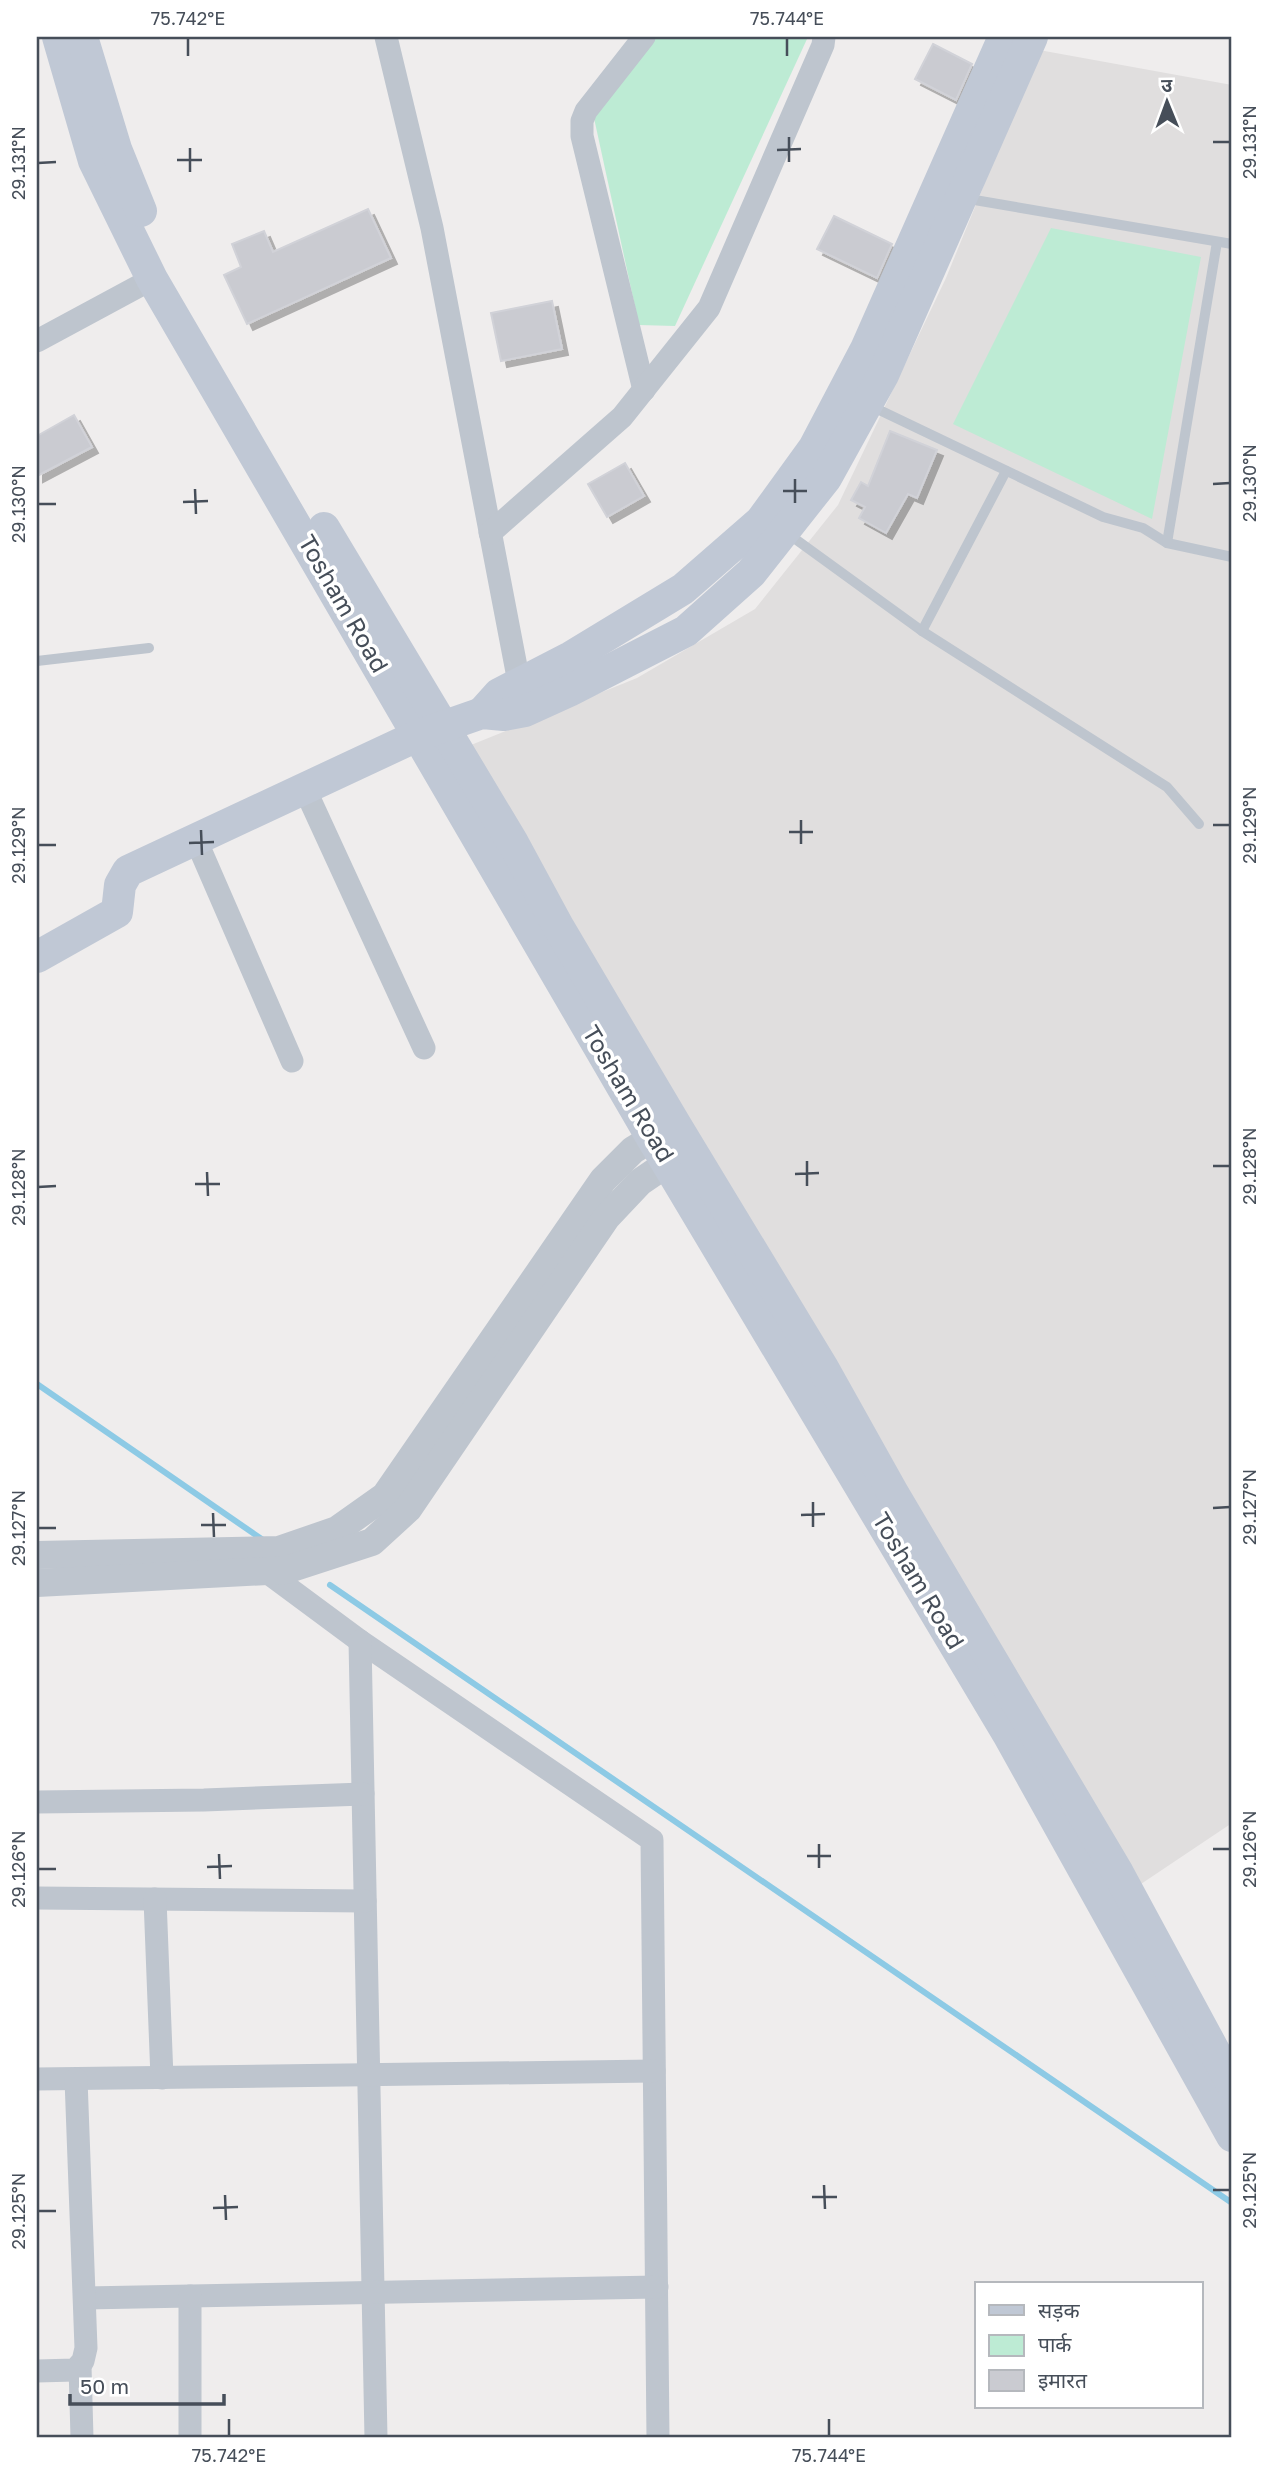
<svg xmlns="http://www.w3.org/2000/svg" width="1269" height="2475" viewBox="0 0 1269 2475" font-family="'Golos Text','Noto Sans Devanagari',sans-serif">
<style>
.education{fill:#e0dede}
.green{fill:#bdebd4}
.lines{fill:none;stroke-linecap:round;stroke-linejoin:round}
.stream{stroke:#8dcae5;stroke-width:6}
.building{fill:#cacbd1;stroke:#d1d2d8;stroke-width:2;filter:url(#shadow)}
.service{stroke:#bec5ce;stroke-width:10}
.minor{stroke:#bec5ce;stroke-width:23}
.tertiary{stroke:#bec5ce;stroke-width:28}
.secondary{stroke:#c0c8d5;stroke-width:32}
.ticks{fill:none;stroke:#464e59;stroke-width:2.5}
.labels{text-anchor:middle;stroke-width:7;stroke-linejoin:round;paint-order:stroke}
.street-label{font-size:24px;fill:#464e59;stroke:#fff}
.neatline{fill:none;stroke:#464e59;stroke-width:2.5}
.ticks-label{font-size:18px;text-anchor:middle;fill:#464e59}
</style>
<defs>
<filter id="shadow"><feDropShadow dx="6" dy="6" stdDeviation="0" flood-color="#0004"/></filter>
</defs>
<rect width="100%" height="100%" fill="#efeded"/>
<!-- education -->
<path class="education" d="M 1039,50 L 1232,85 L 1232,1823 L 1138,1886 L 466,747 L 637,678 L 755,609 L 838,505 L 946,278 Z"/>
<!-- green -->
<g class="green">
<path d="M 656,37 L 807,39 L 675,326 L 639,325 L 594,118 Z"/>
<path d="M 1051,228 L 1201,257 L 1152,519 L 953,424 Z"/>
</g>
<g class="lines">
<!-- stream -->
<g class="stream">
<path d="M 37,1384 L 263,1540"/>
<path d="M 330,1585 L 1232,2203"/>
</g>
</g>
<!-- building -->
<g class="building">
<path d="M 933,44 L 972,64 L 956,100 L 915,79 Z"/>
<path d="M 368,209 L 391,258 L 247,324 L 224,275 L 241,267 L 232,244 L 264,231 L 273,252 Z"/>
<path d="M 834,216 L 892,244 L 877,278 L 817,249 Z"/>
<path d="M 552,301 L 562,349 L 501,361 L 491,313 Z"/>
<path d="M 74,415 L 92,447 L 37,476 L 37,436 Z"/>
<path d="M 890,431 L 937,450 L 917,498 L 908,494 L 886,533 L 859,518 L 865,507 L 851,500 L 861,482 L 868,486 Z"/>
<path d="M 625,463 L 644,496 L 607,517 L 588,484 Z"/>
</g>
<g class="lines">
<!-- service -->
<g class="service">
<path d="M 963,198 L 1232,244"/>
<path d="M 871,406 L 1103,517 L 1143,528 L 1167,543 L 1232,557"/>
<path d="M 787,533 L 922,631 L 1167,787 L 1199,824"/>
<path d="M 1167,543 L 1217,242"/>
<path d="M 922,631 L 1006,471"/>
<path d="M 37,661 L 149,648"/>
</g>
<!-- minor -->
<g class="minor">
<path d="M 386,37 L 432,228 L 522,698"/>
<path d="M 37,341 L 152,279"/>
<path d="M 644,390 L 582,136 L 582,121 L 586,111 L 644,37"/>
<path d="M 490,533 L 622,417 L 709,308 L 823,45 L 824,37"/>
<path d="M 304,787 L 424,1048"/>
<path d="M 196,840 L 292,1061"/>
<path d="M 260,1567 L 360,1641 L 652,1840 L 658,2438"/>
<path d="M 360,1641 L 376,2438"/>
<path d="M 37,1802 L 204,1800 L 363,1794"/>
<path d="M 37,1898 L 365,1901"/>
<path d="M 155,1899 L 162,2078"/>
<path d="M 37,2079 L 654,2071"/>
<path d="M 85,2298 L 657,2287"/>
<path d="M 80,2366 L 82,2438"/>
<path d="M 37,2371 L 75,2370 L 83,2361 L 86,2348 L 76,2079"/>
<path d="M 190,2438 L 190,2296"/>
</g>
<!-- tertiary -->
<g class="tertiary">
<path d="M 37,1555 L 279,1550 L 337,1530 L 385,1496 L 603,1180 L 633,1150 L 671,1127"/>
<path d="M 37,1583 L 286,1570 L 372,1542 L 408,1509 L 606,1218 L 640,1182 L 684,1152"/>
</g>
<!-- secondary -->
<g class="secondary">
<path d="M 58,37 L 94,161 L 152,279 L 652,1138 L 1008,1734 L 1232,2136"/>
<path d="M 82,37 L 116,149 L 141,211"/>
<path d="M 324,528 L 513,843 L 559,928 L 675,1124 L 823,1368 L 894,1495 L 1118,1873 L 1232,2084"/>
<path d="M 482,713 L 499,694 L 571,657 L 683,589 L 761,521 L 814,448 L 866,349 L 1004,37"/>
<path d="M 37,957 L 117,912 L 120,885 L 128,871 L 419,735 L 482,713 L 504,715 L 525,711 L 569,691 L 686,631 L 751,573 L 826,478 L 883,375 L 1032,37"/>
</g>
</g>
<!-- ticks -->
<path class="ticks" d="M 188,38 L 188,56M 787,38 L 787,56M 789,137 L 789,162M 1213,142 L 1230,142M 190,148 L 190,172M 777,150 L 801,149M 177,160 L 202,160M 38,163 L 56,162M 795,479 L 795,503M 1213,484 L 1230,483M 195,489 L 196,514M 783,491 L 807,491M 183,502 L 208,501M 38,504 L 56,504M 801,820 L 801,844M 1213,825 L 1230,825M 201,830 L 202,855M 789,832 L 813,832M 189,843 L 214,842M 38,845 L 56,845M 807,1161 L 807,1186M 1213,1166 L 1230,1166M 207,1172 L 208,1196M 795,1174 L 819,1173M 195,1184 L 220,1184M 38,1187 L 56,1186M 813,1502 L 813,1527M 1213,1508 L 1230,1507M 213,1513 L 214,1537M 801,1515 L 825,1514M 201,1525 L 226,1525M 38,1528 L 56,1528M 819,1844 L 819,1868M 1213,1849 L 1230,1849M 219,1854 L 220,1879M 807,1856 L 831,1856M 207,1867 L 232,1866M 38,1869 L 56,1869M 824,2185 L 825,2209M 1213,2190 L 1230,2190M 225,2195 L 226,2220M 812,2197 L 837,2197M 213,2208 L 238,2207M 38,2211 L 56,2211M 229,2419 L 229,2436M 829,2419 L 829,2436"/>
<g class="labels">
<!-- street labels -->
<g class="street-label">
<text transform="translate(343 604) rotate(60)" y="8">Tosham Road</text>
<text transform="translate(628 1094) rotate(59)" y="8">Tosham Road</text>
<text transform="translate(918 1581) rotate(59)" y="8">Tosham Road</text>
</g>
</g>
<!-- border -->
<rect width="1269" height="2475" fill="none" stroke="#ffffff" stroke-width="77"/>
<!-- legend -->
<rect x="975" y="2282" width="228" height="126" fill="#ffffff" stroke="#b5b8bd" stroke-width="2"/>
<rect x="989" y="2305" width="35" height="10" fill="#c0c8d5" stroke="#b5b8bd" stroke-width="2"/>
<text x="1038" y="2318" font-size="21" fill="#464e59">सड़क</text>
<rect x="989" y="2335" width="35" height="21" fill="#bdebd4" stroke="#b5b8bd" stroke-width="2"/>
<text x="1038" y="2352" font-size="21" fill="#464e59">पार्क</text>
<rect x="989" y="2370" width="35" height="21" fill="#cacbd1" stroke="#b5b8bd" stroke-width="2"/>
<text x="1038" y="2388" font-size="21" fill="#464e59">इमारत</text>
<!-- north arrow -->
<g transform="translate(1167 102) rotate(359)" stroke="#ffffff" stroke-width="5" paint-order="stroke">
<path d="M0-5L12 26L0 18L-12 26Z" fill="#464e59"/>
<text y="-10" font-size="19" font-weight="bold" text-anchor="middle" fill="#464e59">उ</text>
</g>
<!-- scale -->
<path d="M70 2394v10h154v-10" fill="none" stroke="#464e59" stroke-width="3.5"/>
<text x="80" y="2394" font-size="21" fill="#464e59" stroke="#ffffff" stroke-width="5" paint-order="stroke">50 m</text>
<rect x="38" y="38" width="1192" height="2398" class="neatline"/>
<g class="ticks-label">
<text x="188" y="25">75.742°E</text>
<text x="787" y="25">75.744°E</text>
<text transform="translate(1250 142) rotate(-90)" y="6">29.131°N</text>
<text transform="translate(19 163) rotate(-90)" y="6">29.131°N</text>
<text transform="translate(1250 483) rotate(-90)" y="6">29.130°N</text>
<text transform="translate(19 504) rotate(-90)" y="6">29.130°N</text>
<text transform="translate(1250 825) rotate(-90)" y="6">29.129°N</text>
<text transform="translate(19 845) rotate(-90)" y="6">29.129°N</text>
<text transform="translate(1250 1166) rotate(-90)" y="6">29.128°N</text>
<text transform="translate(19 1187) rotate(-90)" y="6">29.128°N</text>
<text transform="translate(1250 1507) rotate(-90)" y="6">29.127°N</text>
<text transform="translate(19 1528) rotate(-90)" y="6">29.127°N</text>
<text transform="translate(1250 1849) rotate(-90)" y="6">29.126°N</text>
<text transform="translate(19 1869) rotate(-90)" y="6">29.126°N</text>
<text transform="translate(1250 2190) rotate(-90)" y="6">29.125°N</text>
<text transform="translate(19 2211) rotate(-90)" y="6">29.125°N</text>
<text x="229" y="2462">75.742°E</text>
<text x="829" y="2462">75.744°E</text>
</g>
</svg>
